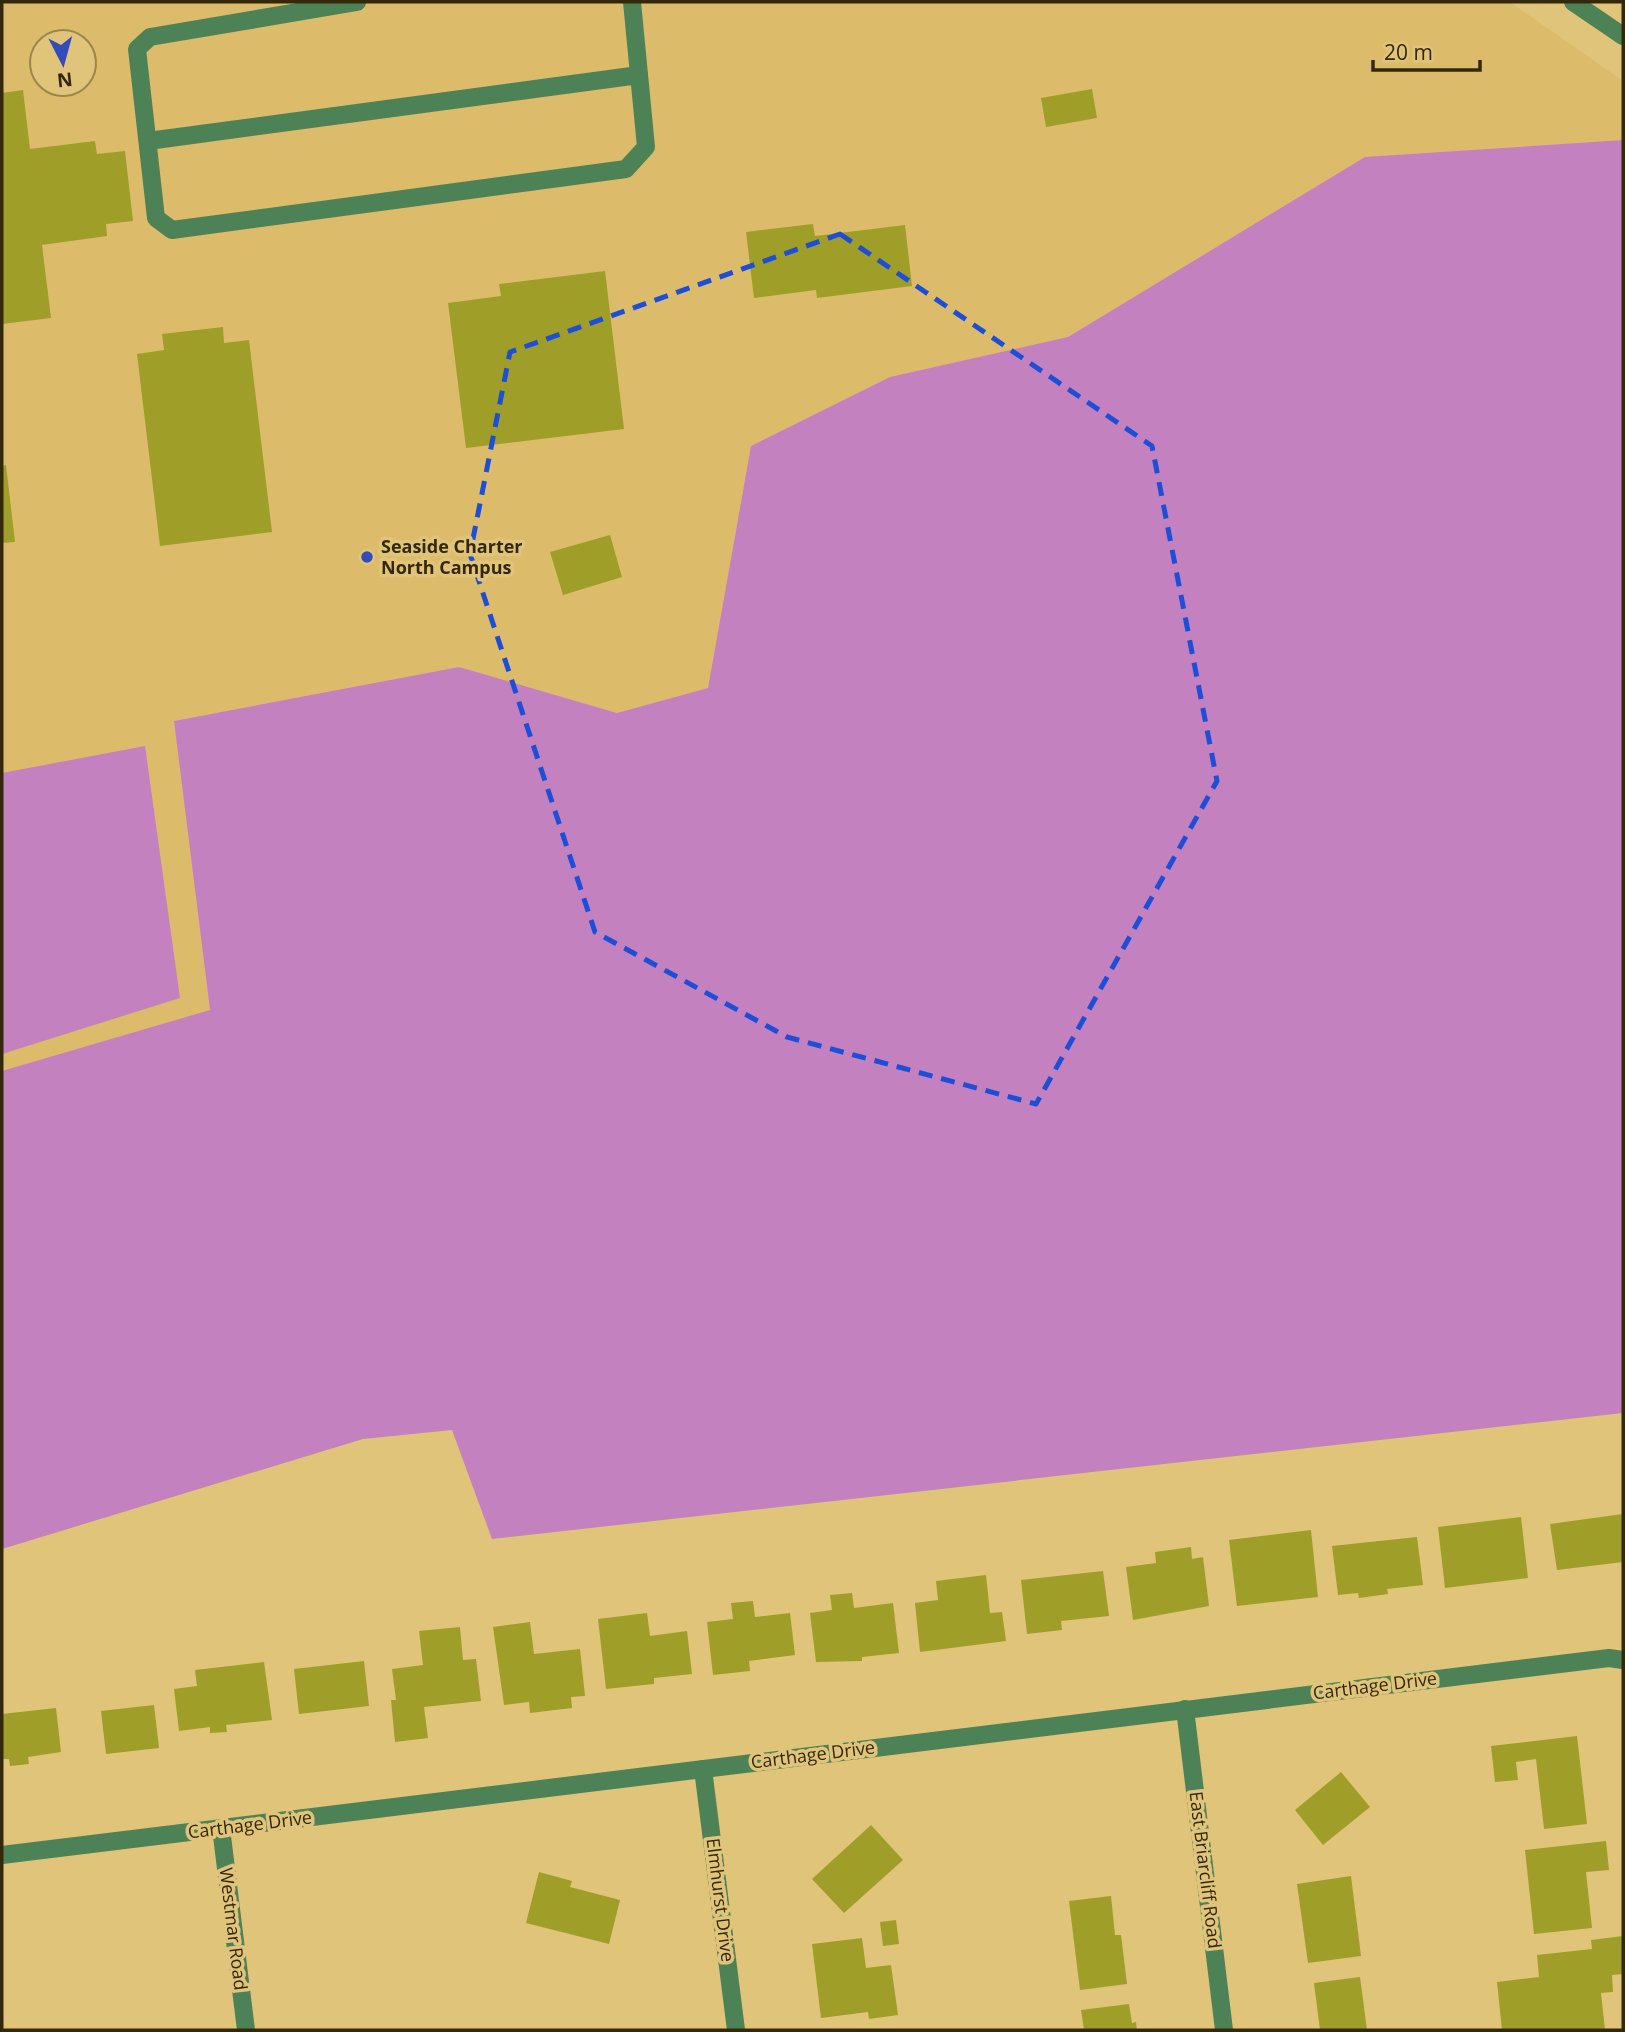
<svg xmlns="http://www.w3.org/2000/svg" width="1625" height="2032" viewBox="0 0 1625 2032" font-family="'Open Sans',sans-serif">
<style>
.built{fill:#dcbc6a;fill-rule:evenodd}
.green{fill:#c381bf}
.building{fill:#9f9e29}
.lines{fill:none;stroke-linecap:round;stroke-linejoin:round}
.minor{stroke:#4d8257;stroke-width:18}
.marked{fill:none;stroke:#1d4ed8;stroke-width:5;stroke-dasharray:14 9;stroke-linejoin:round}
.poi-dot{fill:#334bbc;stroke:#e0c47a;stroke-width:2.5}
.labels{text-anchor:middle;stroke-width:7;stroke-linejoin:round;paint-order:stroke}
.poi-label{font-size:18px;font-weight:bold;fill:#332808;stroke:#e0c47a;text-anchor:start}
.street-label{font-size:18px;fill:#332808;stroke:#e0c47a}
</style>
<rect width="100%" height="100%" fill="#e0c47a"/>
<!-- built -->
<path class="built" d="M 2,2 L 1510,2 L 1623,81 L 1623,140 L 1365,157 L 1068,337 L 890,377 L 751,446 L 708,688 L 617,713 L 459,667 L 174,721 L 210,1011 L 2,1071 ZM 42,42 L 84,42 L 84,84 L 42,84 Z"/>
<!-- green -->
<g class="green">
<path d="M 1623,140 L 1623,1413 L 492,1539 L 452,1430 L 363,1439 L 2,1549 L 2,1071 L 210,1010 L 174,721 L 459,667 L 617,713 L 708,688 L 751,446 L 890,377 L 1068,337 L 1365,157 Z"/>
<path d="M 145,746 L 180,998 L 2,1054 L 2,773 Z"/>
</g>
<!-- building -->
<g class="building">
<path d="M 1092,89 L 1097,118 L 1046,127 L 1041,98 Z"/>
<path d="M 23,90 L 30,149 L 95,141 L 97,154 L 125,151 L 133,221 L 106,224 L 107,236 L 42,245 L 51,318 L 2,324 L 2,93 Z"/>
<path d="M 813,224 L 815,236 L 905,225 L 912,286 L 817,298 L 816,290 L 754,298 L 746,232 Z"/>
<path d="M 605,271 L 624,429 L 466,448 L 448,303 L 501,296 L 499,284 Z"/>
<path d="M 223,327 L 224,343 L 249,340 L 272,532 L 160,546 L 137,354 L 164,350 L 162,334 Z"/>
<path d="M 6,465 L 15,542 L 2,543 L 2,466 Z"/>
<path d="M 610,535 L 622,577 L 563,595 L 550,552 Z"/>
<path d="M 1623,1514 L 1623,1562 L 1557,1570 L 1550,1524 Z"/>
<path d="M 1521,1517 L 1528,1578 L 1445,1588 L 1438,1527 Z"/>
<path d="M 1311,1530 L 1318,1597 L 1237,1606 L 1229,1540 Z"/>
<path d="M 1417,1537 L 1423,1585 L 1387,1589 L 1388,1594 L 1359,1598 L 1358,1593 L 1338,1595 L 1332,1546 Z"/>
<path d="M 1191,1547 L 1192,1559 L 1203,1557 L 1209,1606 L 1133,1620 L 1126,1567 L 1156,1563 L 1155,1552 Z"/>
<path d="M 1103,1571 L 1109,1616 L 1061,1621 L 1062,1630 L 1027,1634 L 1021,1580 Z"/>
<path d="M 986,1575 L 990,1613 L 1002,1612 L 1006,1641 L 920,1652 L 915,1603 L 938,1600 L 936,1581 Z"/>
<path d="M 852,1593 L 854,1608 L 893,1603 L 899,1653 L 862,1657 L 862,1661 L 816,1662 L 810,1613 L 832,1610 L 830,1595 Z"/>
<path d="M 753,1601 L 755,1617 L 790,1613 L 795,1655 L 749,1661 L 750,1671 L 713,1675 L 707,1622 L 733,1619 L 731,1603 Z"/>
<path d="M 647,1613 L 650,1636 L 687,1631 L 692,1674 L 654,1678 L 654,1684 L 606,1689 L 598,1619 Z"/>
<path d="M 530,1622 L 534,1654 L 580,1649 L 585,1696 L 571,1697 L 572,1708 L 530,1713 L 529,1702 L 504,1705 L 493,1627 Z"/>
<path d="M 460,1627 L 463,1660 L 476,1659 L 481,1701 L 424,1707 L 428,1738 L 395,1742 L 391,1700 L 396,1700 L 392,1669 L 423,1665 L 419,1631 Z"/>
<path d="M 364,1661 L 369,1706 L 299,1714 L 294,1669 Z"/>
<path d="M 264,1662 L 272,1720 L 226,1725 L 227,1732 L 210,1733 L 210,1727 L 179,1731 L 174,1689 L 197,1686 L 195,1670 Z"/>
<path d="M 154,1705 L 159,1748 L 106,1754 L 101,1711 Z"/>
<path d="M 56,1708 L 61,1752 L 28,1757 L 29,1764 L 10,1766 L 9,1759 L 2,1759 L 2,1714 Z"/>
<path d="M 1577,1736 L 1587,1824 L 1544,1829 L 1536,1759 L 1516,1762 L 1518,1780 L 1495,1782 L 1491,1746 Z"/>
<path d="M 1341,1772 L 1370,1807 L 1323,1845 L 1295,1810 Z"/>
<path d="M 871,1825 L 903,1860 L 844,1913 L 812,1879 Z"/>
<path d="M 1606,1841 L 1609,1870 L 1586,1872 L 1592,1928 L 1534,1934 L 1525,1850 Z"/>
<path d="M 539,1872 L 572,1881 L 570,1887 L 620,1900 L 609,1944 L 526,1923 Z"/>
<path d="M 1351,1876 L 1361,1956 L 1308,1963 L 1297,1884 Z"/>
<path d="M 1111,1896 L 1115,1935 L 1121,1935 L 1127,1984 L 1080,1990 L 1069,1901 Z"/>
<path d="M 896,1920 L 899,1944 L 883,1946 L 880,1922 Z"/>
<path d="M 1623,1936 L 1623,1974 L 1612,1975 L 1613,1992 L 1601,1993 L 1605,2030 L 1502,2030 L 1497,1982 L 1539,1977 L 1537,1955 L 1592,1949 L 1591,1940 Z"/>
<path d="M 862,1938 L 866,1968 L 891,1965 L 898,2015 L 869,2019 L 868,2012 L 821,2018 L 812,1944 Z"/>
<path d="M 1360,1977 L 1367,2030 L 1320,2030 L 1314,1983 Z"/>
<path d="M 1129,2004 L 1132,2023 L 1136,2022 L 1137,2030 L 1084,2030 L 1081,2010 Z"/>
</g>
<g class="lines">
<!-- minor -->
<g class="minor">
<path d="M 357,2 L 150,37 L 137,49 L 156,218 L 172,230 L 626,169 L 646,147 L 632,2"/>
<path d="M 1573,2 L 1623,36"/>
<path d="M 148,141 L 639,75"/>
<path d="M 1185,1709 L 1224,2030"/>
<path d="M 703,1769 L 736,2030"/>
<path d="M 221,1828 L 246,2030"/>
<path d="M 2,1855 L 1609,1658 L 1623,1660"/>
</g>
</g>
<!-- marked area -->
<path class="marked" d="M 840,234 L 1152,446 L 1217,781 L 1036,1104 L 787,1037 L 595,932 L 470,554 L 510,352 Z"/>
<!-- markers -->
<circle class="poi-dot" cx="367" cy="557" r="7"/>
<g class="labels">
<!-- poi labels -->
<g class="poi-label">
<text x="381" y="553">Seaside Charter<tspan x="381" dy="21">North Campus</tspan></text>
</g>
<!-- street labels -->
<g class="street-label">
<text transform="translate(1375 1686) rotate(-7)" y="6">Carthage Drive</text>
<text transform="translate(813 1755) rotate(-7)" y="6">Carthage Drive</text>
<text transform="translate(250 1825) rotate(-7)" y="6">Carthage Drive</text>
<text transform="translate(1205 1870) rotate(83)" y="6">East Briarcliff Road</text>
<text transform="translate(720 1900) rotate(83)" y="6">Elmhurst Drive</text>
<text transform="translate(233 1929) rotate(83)" y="6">Westmar Road</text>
</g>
</g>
<!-- border -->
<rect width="1625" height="2032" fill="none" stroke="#332808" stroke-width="7"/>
<!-- north arrow -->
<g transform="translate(63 63) rotate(174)"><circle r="33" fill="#e0c47a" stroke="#9b864c" stroke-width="2"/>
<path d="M0-5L12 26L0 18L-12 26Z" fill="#334bbc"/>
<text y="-10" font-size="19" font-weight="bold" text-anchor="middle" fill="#332808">N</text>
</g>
<!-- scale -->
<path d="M1373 60v10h107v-10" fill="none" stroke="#332808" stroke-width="3.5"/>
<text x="1384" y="60" font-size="21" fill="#332808" stroke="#e0c47a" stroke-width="5" paint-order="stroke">20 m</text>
</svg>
